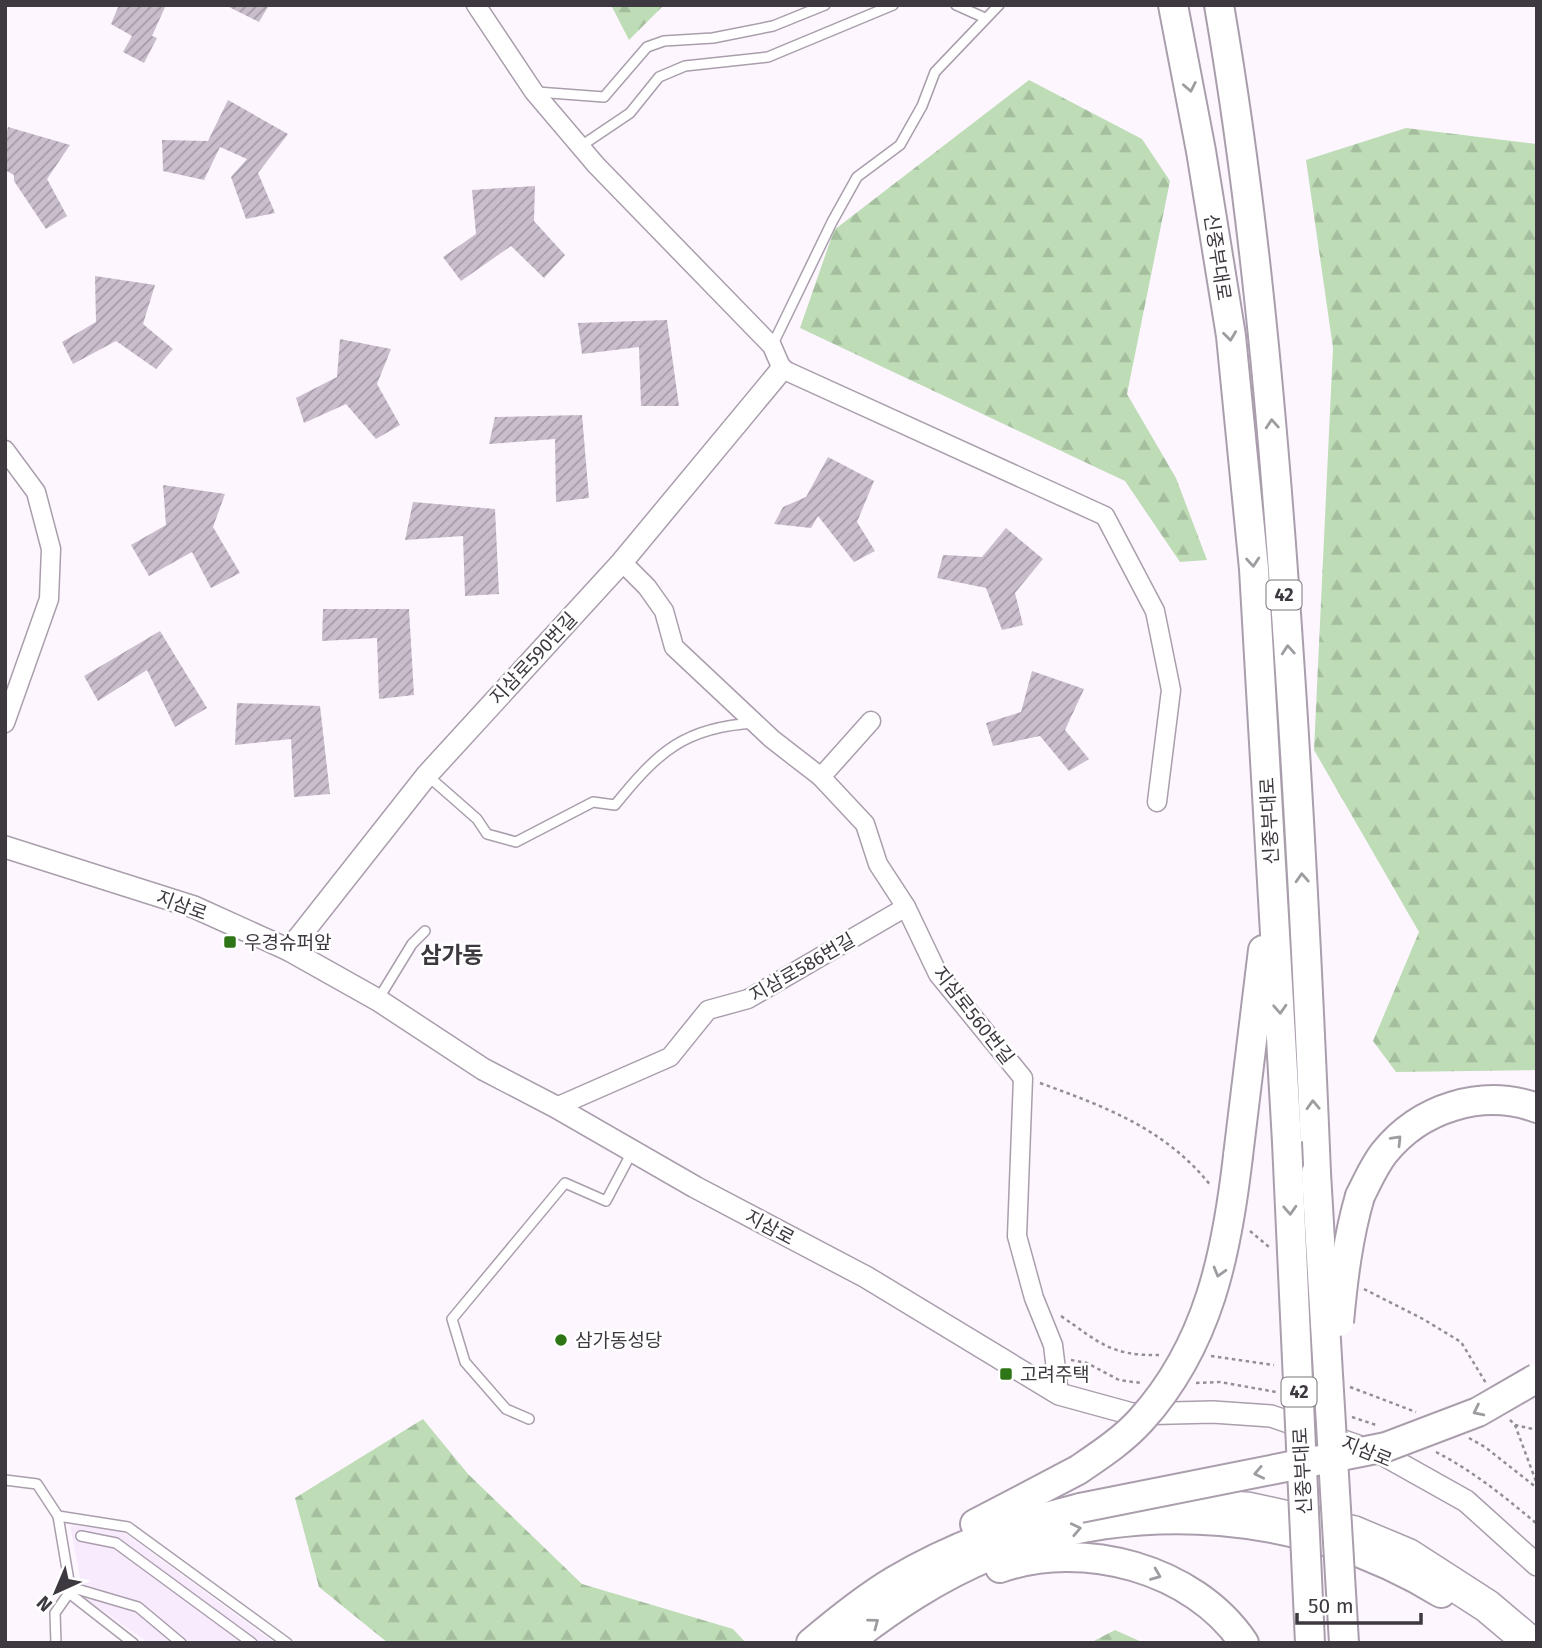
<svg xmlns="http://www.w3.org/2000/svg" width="1542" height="1648" viewBox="0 0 1542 1648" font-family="'Fira Sans','Noto Sans KR',sans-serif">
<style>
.built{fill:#f8ebfd}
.forest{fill:url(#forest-firs)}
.building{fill:url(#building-hatch)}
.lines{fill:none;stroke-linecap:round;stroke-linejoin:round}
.service-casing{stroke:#aa9ead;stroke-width:12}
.minor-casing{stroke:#aa9ead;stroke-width:21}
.tertiary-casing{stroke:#aa9ead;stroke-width:24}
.trunk-casing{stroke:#aa9ead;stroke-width:32}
.motorway-casing{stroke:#aa9ead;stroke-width:35}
.path{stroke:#948e96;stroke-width:2.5;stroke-dasharray:3.5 3.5;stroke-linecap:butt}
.service{stroke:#fff;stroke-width:9}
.minor{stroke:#fff;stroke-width:18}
.tertiary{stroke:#fff;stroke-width:21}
.trunk{stroke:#fff;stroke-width:28}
.motorway{stroke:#fff;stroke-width:32}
.trunk-bridge-casing{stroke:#aa9ead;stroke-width:32;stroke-linecap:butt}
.trunk-bridge{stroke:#fff;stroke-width:28}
.oneway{stroke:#9e9ca0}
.poi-dot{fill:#2e7516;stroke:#fff;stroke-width:2.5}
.labels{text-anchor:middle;stroke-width:5;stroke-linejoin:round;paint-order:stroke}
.shield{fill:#fff;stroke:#787479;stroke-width:2}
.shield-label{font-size:18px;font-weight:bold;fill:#3e3940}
.street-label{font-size:19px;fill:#3e3940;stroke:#fff}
.poi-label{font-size:19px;fill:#3e3940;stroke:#fff;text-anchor:start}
.quarter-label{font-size:23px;font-weight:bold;fill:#3e3940;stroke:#fff}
</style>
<defs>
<pattern id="forest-firs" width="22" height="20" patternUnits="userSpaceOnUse" patternTransform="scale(1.75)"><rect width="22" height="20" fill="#bedcb6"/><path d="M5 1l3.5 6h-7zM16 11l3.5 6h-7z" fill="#a4be9e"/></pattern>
<pattern id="building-hatch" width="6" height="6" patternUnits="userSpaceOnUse" patternTransform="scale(1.75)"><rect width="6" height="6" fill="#cabecd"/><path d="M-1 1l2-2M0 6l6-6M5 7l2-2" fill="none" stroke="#a59ba8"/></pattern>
</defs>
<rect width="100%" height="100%" fill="#fdf6ff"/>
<!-- built -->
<path class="built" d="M 70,1525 L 122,1531 L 274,1643 L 149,1643 L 84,1598 Z"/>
<!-- forest -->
<g class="forest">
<path d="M 611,5 L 664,5 L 629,40 Z"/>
<path d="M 1029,80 L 1142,139 L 1170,181 L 1127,394 L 1176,478 L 1207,560 L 1180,562 L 1125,481 L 800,328 L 834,230 Z"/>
<path d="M 1406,128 L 1537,144 L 1537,1070 L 1396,1072 L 1373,1041 L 1419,932 L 1314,750 L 1333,348 L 1306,160 Z"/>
<path d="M 423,1419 L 468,1474 L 582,1584 L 733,1629 L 746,1643 L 388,1643 L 319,1587 L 295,1498 Z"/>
<path d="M 1115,1630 L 1144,1643 L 1090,1643 Z"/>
</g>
<!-- building -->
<g class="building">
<path d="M 119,5 L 166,5 L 152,36 L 157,38 L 144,63 L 123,52 L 132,36 L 111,24 Z"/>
<path d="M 225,5 L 269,5 L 259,22 Z"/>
<path d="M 228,100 L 288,134 L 258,173 L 275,213 L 246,219 L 231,177 L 247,159 L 220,147 L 204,180 L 163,171 L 162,140 L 208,141 Z"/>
<path d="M 8,127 L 70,145 L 47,179 L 67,216 L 46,229 L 14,181 L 14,175 L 5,170 L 5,142 Z"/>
<path d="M 535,186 L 534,221 L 565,255 L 544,278 L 511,246 L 461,281 L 443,257 L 476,234 L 472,190 Z"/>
<path d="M 95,276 L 155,285 L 143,324 L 173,349 L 156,369 L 116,341 L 73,364 L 62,342 L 96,322 Z"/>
<path d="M 667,320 L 679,406 L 641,406 L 639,347 L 582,354 L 578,323 Z"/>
<path d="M 340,339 L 391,349 L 377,384 L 400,425 L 376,439 L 346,404 L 304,423 L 296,398 L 337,377 Z"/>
<path d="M 582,415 L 589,498 L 556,502 L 555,439 L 489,444 L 495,417 Z"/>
<path d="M 828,457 L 874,481 L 857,522 L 875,551 L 854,562 L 818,516 L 811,528 L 774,524 L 783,507 L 806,497 Z"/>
<path d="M 163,485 L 225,494 L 213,527 L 240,573 L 211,588 L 192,552 L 149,576 L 131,545 L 166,525 Z"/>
<path d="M 413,502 L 495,509 L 499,594 L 465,596 L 463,536 L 405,540 Z"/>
<path d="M 1006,528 L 1043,559 L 1015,593 L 1023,625 L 1002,630 L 986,588 L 937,578 L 943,555 L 982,557 Z"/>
<path d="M 323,609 L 409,609 L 414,695 L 379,699 L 377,638 L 322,641 Z"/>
<path d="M 160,631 L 207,708 L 175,727 L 147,670 L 98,701 L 84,676 Z"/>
<path d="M 1032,671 L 1084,689 L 1065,730 L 1089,759 L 1069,771 L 1040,736 L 993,746 L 986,723 L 1021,712 Z"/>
<path d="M 237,703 L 320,706 L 330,794 L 294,797 L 291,739 L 235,745 Z"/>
</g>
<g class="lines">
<defs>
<g id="service">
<path d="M 956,5 L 985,18"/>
<path d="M 537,92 L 604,97 L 647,47 L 664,41 L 713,38 L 773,26 L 825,5"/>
<path d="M 581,146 L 630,113 L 659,77 L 685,66 L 768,57 L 893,5"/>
<path d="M 772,346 L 832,222 L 857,177 L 900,145 L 922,106 L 935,72 L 999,5"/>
<path d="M 428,776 L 477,819 L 487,834 L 516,842 L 593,802 L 615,805 C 658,752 684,727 755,723"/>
<path d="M 379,998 L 412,944 L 425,931"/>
<path d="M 529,1419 L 506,1409 L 465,1362 L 452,1319 L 565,1183 L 606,1201 L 632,1152"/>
<path d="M 5,1480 L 37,1484 L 58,1516 L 70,1587 L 138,1607 L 181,1643"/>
<path d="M 58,1516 L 128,1527 L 287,1643"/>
<path d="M 81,1536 L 116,1543 L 252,1643"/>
<path d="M 70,1587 L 69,1593 L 133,1643"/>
<path d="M 56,1643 L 55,1613 L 69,1593"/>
</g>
<g id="minor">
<path d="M 476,5 L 534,92 L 596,165 L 772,346 L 782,369 L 1105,516 L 1155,611 L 1171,690 L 1157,802"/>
<path d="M 5,450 L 36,492 L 51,549 L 49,599 L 5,723"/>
<path d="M 622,562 L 647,587 L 664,611 L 674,647 L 772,739 L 821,777"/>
<path d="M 871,721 L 821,777 L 865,824 L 878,864 L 906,907 L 938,974 L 1023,1078 L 1017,1236 L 1034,1298 L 1053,1345 L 1059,1394"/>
<path d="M 556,1107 L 670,1057 L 708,1010 L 748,999 L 906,907"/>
</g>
<g id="tertiary">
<path d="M 5,847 L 194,907 L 289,950 L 378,1000 L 483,1069 L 556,1107 L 695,1187 L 866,1277 L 1059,1394 L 1132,1414 L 1213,1412 L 1271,1416 L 1384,1455 L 1466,1501 L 1537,1565"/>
<path d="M 289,950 L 427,775 L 622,562 L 782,369"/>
</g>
<g id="trunk">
<path d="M 1173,5 L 1201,151 L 1231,336 L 1254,569 L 1287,1142"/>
<path d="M 1219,5 C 1252,197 1270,390 1284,585 C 1298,781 1308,977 1316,1173"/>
<path d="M 1238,1156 L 1263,950"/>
<path d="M 1360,1196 C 1367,1182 1374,1166 1384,1153 C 1420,1108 1482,1088 1537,1108"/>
<path d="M 975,1524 L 1078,1470"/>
<path d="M 1000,1568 C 1082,1539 1194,1568 1244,1643"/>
<path d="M 811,1643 C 837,1621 864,1599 894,1581 C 951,1547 1015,1524 1080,1508"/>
<path d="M 847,1643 C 892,1608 938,1577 992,1555 C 1135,1496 1309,1511 1441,1593"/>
</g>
<path id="motorway" d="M 1127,1505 L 1203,1505 L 1250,1509 L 1353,1532 L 1408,1555 L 1487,1606 L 1531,1643"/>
</defs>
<!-- service casing -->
<use href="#service" class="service-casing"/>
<!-- minor casing -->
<use href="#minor" class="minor-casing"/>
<!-- tertiary casing -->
<use href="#tertiary" class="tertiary-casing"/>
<!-- trunk casing -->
<use href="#trunk" class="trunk-casing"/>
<!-- motorway casing -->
<use href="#motorway" class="motorway-casing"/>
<!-- path -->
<g class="path">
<path d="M 1040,1083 C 1106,1107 1166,1129 1211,1186"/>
<path d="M 1250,1231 L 1269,1247"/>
<path d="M 1364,1289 L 1423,1319 L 1461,1342 L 1486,1383"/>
<path d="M 1061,1316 C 1099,1342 1110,1356 1159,1355"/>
<path d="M 1211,1356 L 1274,1365"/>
<path d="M 1071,1360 L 1087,1363 L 1119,1380 L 1141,1383"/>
<path d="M 1196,1383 L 1220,1382 L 1276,1392"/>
<path d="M 1350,1387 L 1416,1412"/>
<path d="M 1352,1417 L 1376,1425"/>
<path d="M 1510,1420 L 1515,1425 L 1537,1430"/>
<path d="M 1515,1425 L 1537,1484"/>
<path d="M 1469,1438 L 1485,1447 L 1537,1488"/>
<path d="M 1436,1452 C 1473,1471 1505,1497 1537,1524"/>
</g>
<!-- service -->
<use href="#service" class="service"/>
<!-- minor -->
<use href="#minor" class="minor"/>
<!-- tertiary -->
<use href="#tertiary" class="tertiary"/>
<!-- trunk -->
<use href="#trunk" class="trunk"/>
<!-- motorway -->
<use href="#motorway" class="motorway"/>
<defs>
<g id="trunk-bridge">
<path d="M 1287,1142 L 1310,1643"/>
<path d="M 1316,1173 L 1344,1643"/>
<path d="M 1339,1322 C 1343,1279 1348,1237 1360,1196"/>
<path d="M 1078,1470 C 1100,1455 1123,1440 1141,1420 C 1209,1345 1227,1252 1238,1156"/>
<path d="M 1080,1508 L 1386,1447 L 1478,1412 L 1537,1378"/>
</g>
</defs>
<!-- trunk-bridge casing -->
<use href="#trunk-bridge" class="trunk-bridge-casing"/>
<!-- trunk-bridge -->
<use href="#trunk-bridge" class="trunk-bridge"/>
</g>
<!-- one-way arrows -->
<defs><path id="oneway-chevron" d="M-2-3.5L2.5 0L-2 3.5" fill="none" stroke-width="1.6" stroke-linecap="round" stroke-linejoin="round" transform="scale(1.75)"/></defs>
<g class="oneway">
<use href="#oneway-chevron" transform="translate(1190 87) rotate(79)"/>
<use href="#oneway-chevron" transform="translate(1230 336) rotate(83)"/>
<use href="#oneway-chevron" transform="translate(1272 424) rotate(-94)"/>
<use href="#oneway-chevron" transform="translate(1253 562) rotate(85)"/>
<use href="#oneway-chevron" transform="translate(1288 650) rotate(-94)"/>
<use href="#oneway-chevron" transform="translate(1302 878) rotate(-93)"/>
<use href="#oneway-chevron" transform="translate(1280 1009) rotate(87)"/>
<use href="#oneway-chevron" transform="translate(1313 1105) rotate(-92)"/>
<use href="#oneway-chevron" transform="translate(1397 1140) rotate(-46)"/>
<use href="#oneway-chevron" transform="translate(1290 1210) rotate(87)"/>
<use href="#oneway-chevron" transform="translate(1219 1272) rotate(106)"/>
<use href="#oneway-chevron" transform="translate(1478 1411) rotate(154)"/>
<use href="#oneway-chevron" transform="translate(1259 1473) rotate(168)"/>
<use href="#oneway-chevron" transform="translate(1076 1529) rotate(-12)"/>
<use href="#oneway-chevron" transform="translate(1156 1575) rotate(22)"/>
<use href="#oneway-chevron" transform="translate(874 1623) rotate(-37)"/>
</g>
<!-- markers -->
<g class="poi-dot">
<rect x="223" y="935" width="14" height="14" rx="3.5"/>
<circle cx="561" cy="1340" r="7"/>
<rect x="999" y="1367" width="14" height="14" rx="3.5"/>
</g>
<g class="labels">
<!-- shield labels -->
<g class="shield">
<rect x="1266.5" y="580.5" width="35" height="29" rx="5"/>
<rect x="1281.5" y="1377.5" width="35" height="29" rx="5"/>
</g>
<g class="shield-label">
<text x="1284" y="601">42</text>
<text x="1299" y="1398">42</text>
</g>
<!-- street labels -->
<g class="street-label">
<text transform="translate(1218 257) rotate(81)" y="7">신중부대로</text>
<text transform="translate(533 658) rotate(-47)" y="7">지삼로590번길</text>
<text transform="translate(1269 821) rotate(-93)" y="7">신중부대로</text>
<text transform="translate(182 905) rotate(20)" y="7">지삼로</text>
<text transform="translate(802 967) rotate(-30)" y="7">지삼로586번길</text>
<text transform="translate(974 1015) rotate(52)" y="7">지삼로560번길</text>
<text transform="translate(770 1227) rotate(28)" y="7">지삼로</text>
<text transform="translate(1367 1451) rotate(22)" y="7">지삼로</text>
<text transform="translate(1302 1471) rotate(-93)" y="7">신중부대로</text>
</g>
<!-- poi labels -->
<g class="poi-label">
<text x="244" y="949">우경슈퍼앞</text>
<text x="575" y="1347">삼가동성당</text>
<text x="1020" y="1381">고려주택</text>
</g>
<!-- quarter labels -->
<g class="quarter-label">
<text x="452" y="963">삼가동</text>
</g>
</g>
<!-- border -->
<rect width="1542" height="1648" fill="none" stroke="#3e3940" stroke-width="14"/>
<!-- north arrow -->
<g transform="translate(56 1592) rotate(224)" stroke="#ffffff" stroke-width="5" paint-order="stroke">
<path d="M0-5L12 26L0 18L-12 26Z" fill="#3e3940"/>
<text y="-10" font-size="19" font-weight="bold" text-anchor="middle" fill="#3e3940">N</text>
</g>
<!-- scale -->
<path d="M1297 1613v10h124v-10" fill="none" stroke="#3e3940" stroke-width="3.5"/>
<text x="1308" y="1613" font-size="21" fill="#3e3940" stroke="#ffffff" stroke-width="5" paint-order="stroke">50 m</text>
</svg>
